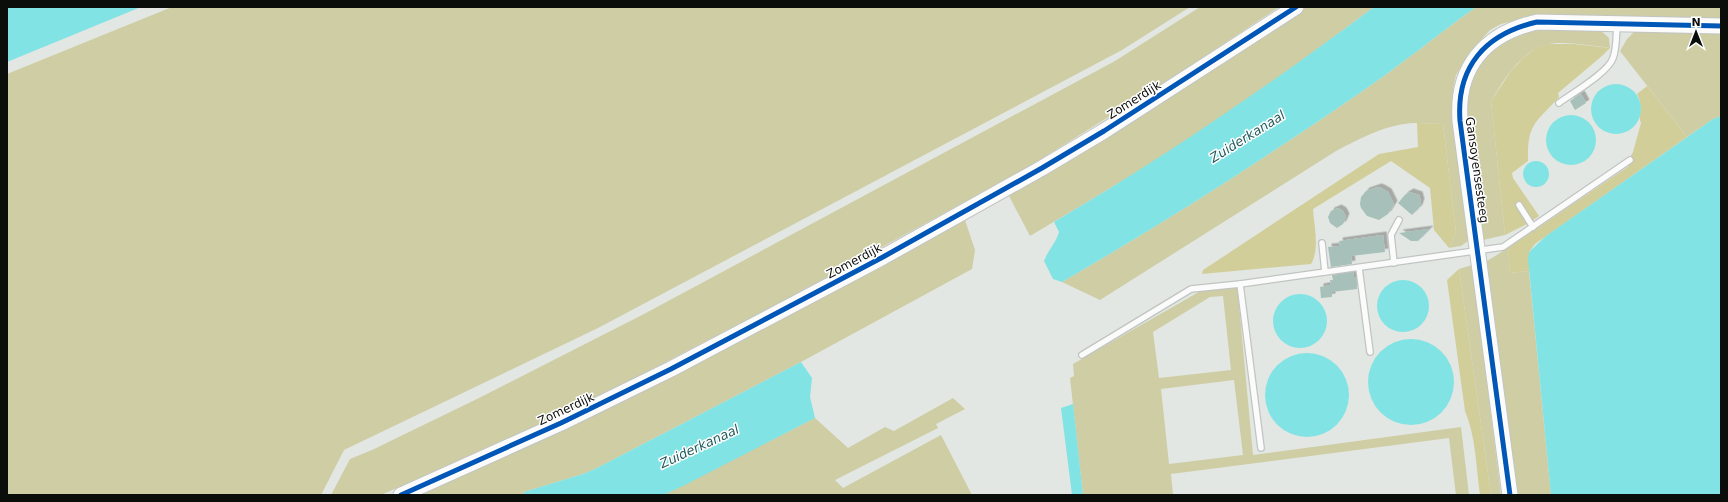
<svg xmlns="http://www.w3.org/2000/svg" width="1728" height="502" viewBox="0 0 1728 502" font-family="'DejaVu Sans',sans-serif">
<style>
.green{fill:#cfcda4;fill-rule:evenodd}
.forest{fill:#d2ce99}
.water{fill:#82e3e4}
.building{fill:#a7c0b9;filter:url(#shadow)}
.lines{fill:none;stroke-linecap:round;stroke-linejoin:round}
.lane-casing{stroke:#c1c5c2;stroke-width:8}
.secondary-casing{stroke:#c1c5c2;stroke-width:17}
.lane{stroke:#fbfbfb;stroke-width:5.5}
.secondary{stroke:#fbfbfb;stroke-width:15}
.cycleway-casing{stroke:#fff;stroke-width:8}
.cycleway{stroke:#0057b8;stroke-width:5}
.labels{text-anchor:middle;stroke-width:3;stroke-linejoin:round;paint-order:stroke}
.street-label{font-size:12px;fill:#0b0d0b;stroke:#fff}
.water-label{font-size:13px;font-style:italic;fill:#235c5d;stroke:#fff}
</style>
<defs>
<filter id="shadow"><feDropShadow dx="3.5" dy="-3.5" stdDeviation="0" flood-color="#0004"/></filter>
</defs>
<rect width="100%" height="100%" fill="#e2e7e3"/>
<!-- green -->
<g class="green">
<path d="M 172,7 L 1190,7 L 1122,50 L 598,328 L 344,450 L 321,495 L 7,495 L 7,74 Z"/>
<path d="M 1200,7 L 1279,7 L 1187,68 L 1025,169 L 794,295 L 639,376 L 526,430 L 381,495 L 331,495 L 350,459 L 372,450 L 479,398 L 644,314 L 1115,61 Z"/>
<path d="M 1301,7 L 1374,7 C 1331,39 1288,71 1244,102 C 1175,150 1103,193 1030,236 L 1009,196 L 1073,157 Z"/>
<path d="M 1476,7 L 1721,7 L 1721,22 L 1524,18 L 1501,24 L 1490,30 L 1469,53 L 1456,75 L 1453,89 L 1452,114 L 1468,241 L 1461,246 L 1449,248 L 1456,232 L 1443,124 C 1434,124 1424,123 1415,123 C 1387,124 1361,138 1336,151 L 1100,300 L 1062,282 C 1164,223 1264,159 1361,92 C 1401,65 1437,35 1476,7 Z"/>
<path d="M 1545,29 L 1599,29 L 1609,38 L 1610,48 C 1593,46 1561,40 1545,45 C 1520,53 1504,79 1491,101 L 1505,235 L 1483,240 L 1471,152 L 1466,98 L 1476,69 L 1493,48 L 1500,42 L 1528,32 Z"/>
<path d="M 1635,31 L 1721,33 L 1721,116 L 1713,119 L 1687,137 L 1620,51 L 1627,39 Z"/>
<path d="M 965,220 L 975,250 L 972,269 L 801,362 L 595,469 L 583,474 L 524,492 L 523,495 L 422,495 L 784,316 Z"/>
<path d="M 1508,248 L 1510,273 L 1529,271 L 1551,495 L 1518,495 L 1487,261 Z"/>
<path d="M 1472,265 L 1501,495 L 1491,495 L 1459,269 Z"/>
<path d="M 1237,283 L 1253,455 L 1461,427 L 1469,495 L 1456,495 L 1449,438 L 1171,474 L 1173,495 L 1083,495 L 1070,378 L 1074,376 L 1073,364 L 1211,285 ZM 1223,296 L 1231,370 L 1159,378 L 1153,332 L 1210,297 ZM 1234,380 L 1243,455 L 1169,464 L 1161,389 Z"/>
<path d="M 953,398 L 965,409 L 936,424 L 938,428 L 835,480 L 843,488 L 941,435 L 972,495 L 663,495 L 815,418 L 848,448 L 885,427 L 894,431 Z"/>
</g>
<!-- forest -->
<g class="forest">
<path d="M 1547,44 L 1574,44 L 1610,48 L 1602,56 L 1558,93 L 1559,97 C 1536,123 1527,123 1528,161 L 1512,173 L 1513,178 L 1539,216 L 1529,223 L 1505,235 L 1491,101 L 1511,71 L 1523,58 L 1535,49 Z"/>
<path d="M 1647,86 L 1687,137 L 1535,244 L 1529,252 L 1529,271 L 1510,273 L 1508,248 L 1629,166 L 1627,163 L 1633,152 L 1641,123 C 1637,114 1644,106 1637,94 Z"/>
<path d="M 1417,123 L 1443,124 L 1456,232 L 1449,248 L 1434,230 L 1430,188 L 1391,161 L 1313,209 C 1314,226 1320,249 1311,264 L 1202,274 L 1203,270 L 1379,154 L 1418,147 Z"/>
<path d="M 1459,269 L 1491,495 L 1480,495 C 1476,467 1476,437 1465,411 L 1447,280 Z"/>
</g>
<!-- water -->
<g class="water">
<path d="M 7,7 L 141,7 L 7,62 Z"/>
<path d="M 1374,7 L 1476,7 C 1437,35 1401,65 1361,92 C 1264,159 1164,223 1062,282 L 1053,279 L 1044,261 C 1048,250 1056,243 1059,232 L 1054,222 C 1165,157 1271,84 1374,7 Z"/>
<circle cx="1616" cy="109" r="25"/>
<circle cx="1571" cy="140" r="25"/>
<path d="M 1721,116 L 1721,495 L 1551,495 L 1528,259 L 1529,252 L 1546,236 L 1713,119 Z"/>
<circle cx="1536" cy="174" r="13"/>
<circle cx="1403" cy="306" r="26"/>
<circle cx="1300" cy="321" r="27"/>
<circle cx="1411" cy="382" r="43"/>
<circle cx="1307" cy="395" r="42"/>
<path d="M 801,362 L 812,378 L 810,397 L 815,418 L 683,486 L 663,495 L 523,495 L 524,492 L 583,474 L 595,469 Z"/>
<path d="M 1073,404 L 1083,495 L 1072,495 L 1061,408 Z"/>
</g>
<!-- building -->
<g class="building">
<path d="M 1581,94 L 1586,103 L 1575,110 L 1570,101 Z"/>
<path d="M 1378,187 L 1381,188 L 1388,192 L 1394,204 L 1388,214 L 1379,220 L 1367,216 L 1361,208 L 1360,204 L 1361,197 L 1366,191 Z"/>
<path d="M 1410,192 L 1419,195 L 1421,202 L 1419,208 L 1412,215 L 1398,203 L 1405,195 Z"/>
<path d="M 1338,208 L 1343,211 L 1346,217 L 1343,224 L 1337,228 L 1330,223 L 1328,217 L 1331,211 Z"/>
<path d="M 1430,229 L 1418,241 L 1411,241 L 1399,233 Z"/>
<path d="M 1383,235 L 1385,252 L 1351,256 L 1352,264 L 1331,267 L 1328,247 L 1340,246 L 1339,241 Z"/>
<path d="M 1353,272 L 1354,277 L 1356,277 L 1357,289 L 1332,292 L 1332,297 L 1321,298 L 1320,287 L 1331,285 L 1330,280 L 1333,280 L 1332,275 Z"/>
</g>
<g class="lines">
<defs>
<g id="lane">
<path d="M 1559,103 C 1571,94 1609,72 1613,58 C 1617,48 1616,35 1617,24"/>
<path d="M 1519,205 L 1533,227"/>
<path d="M 1322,243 L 1325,272"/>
<path d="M 1394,263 L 1391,235 L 1399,220"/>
<path d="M 1359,268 L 1370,352"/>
<path d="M 1082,355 L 1191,289 L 1240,284"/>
<path d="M 1261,448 L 1240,284 L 1503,247 L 1630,160"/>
</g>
<g id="secondary">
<path d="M 401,495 L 561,423 L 671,369 L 883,257 L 1042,168 L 1104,131 L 1296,7"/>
<path d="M 1510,495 L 1460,121 C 1456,67 1485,34 1537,22 L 1721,26"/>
</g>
</defs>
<!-- lane casing -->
<use href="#lane" class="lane-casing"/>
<!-- secondary casing -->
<use href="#secondary" class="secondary-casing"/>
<!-- lane -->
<use href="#lane" class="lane"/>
<!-- secondary -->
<use href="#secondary" class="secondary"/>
<defs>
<g id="cycleway">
<path d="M 401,495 L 561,423 L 671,369 L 883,257 L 1042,168 L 1104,131 L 1296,7"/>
<path d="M 1510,495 L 1460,121 C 1456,67 1485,34 1537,22 L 1721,26"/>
</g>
</defs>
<!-- cycleway casing -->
<use href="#cycleway" class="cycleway-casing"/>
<!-- cycleway -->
<use href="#cycleway" class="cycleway"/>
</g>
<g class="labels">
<!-- street labels -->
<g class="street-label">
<text transform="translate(1134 100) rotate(-32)" y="4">Zomerdijk</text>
<text transform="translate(1477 170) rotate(82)" y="4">Gansoyensesteeg</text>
<text transform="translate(854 261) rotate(-28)" y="4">Zomerdijk</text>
<text transform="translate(566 409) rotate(-25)" y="4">Zomerdijk</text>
</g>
<!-- water labels -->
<g class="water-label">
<text transform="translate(1247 136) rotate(-32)" y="5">Zuiderkanaal</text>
<text transform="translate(699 446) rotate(-25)" y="5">Zuiderkanaal</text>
</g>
</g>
<!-- border -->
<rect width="1728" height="502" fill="none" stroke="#0b0d0b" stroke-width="16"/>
<!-- north arrow -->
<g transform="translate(1696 32)" stroke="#ffffff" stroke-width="3" paint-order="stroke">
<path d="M0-3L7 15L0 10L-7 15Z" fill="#0b0d0b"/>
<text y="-6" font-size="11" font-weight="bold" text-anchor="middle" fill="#0b0d0b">N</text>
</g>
</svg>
